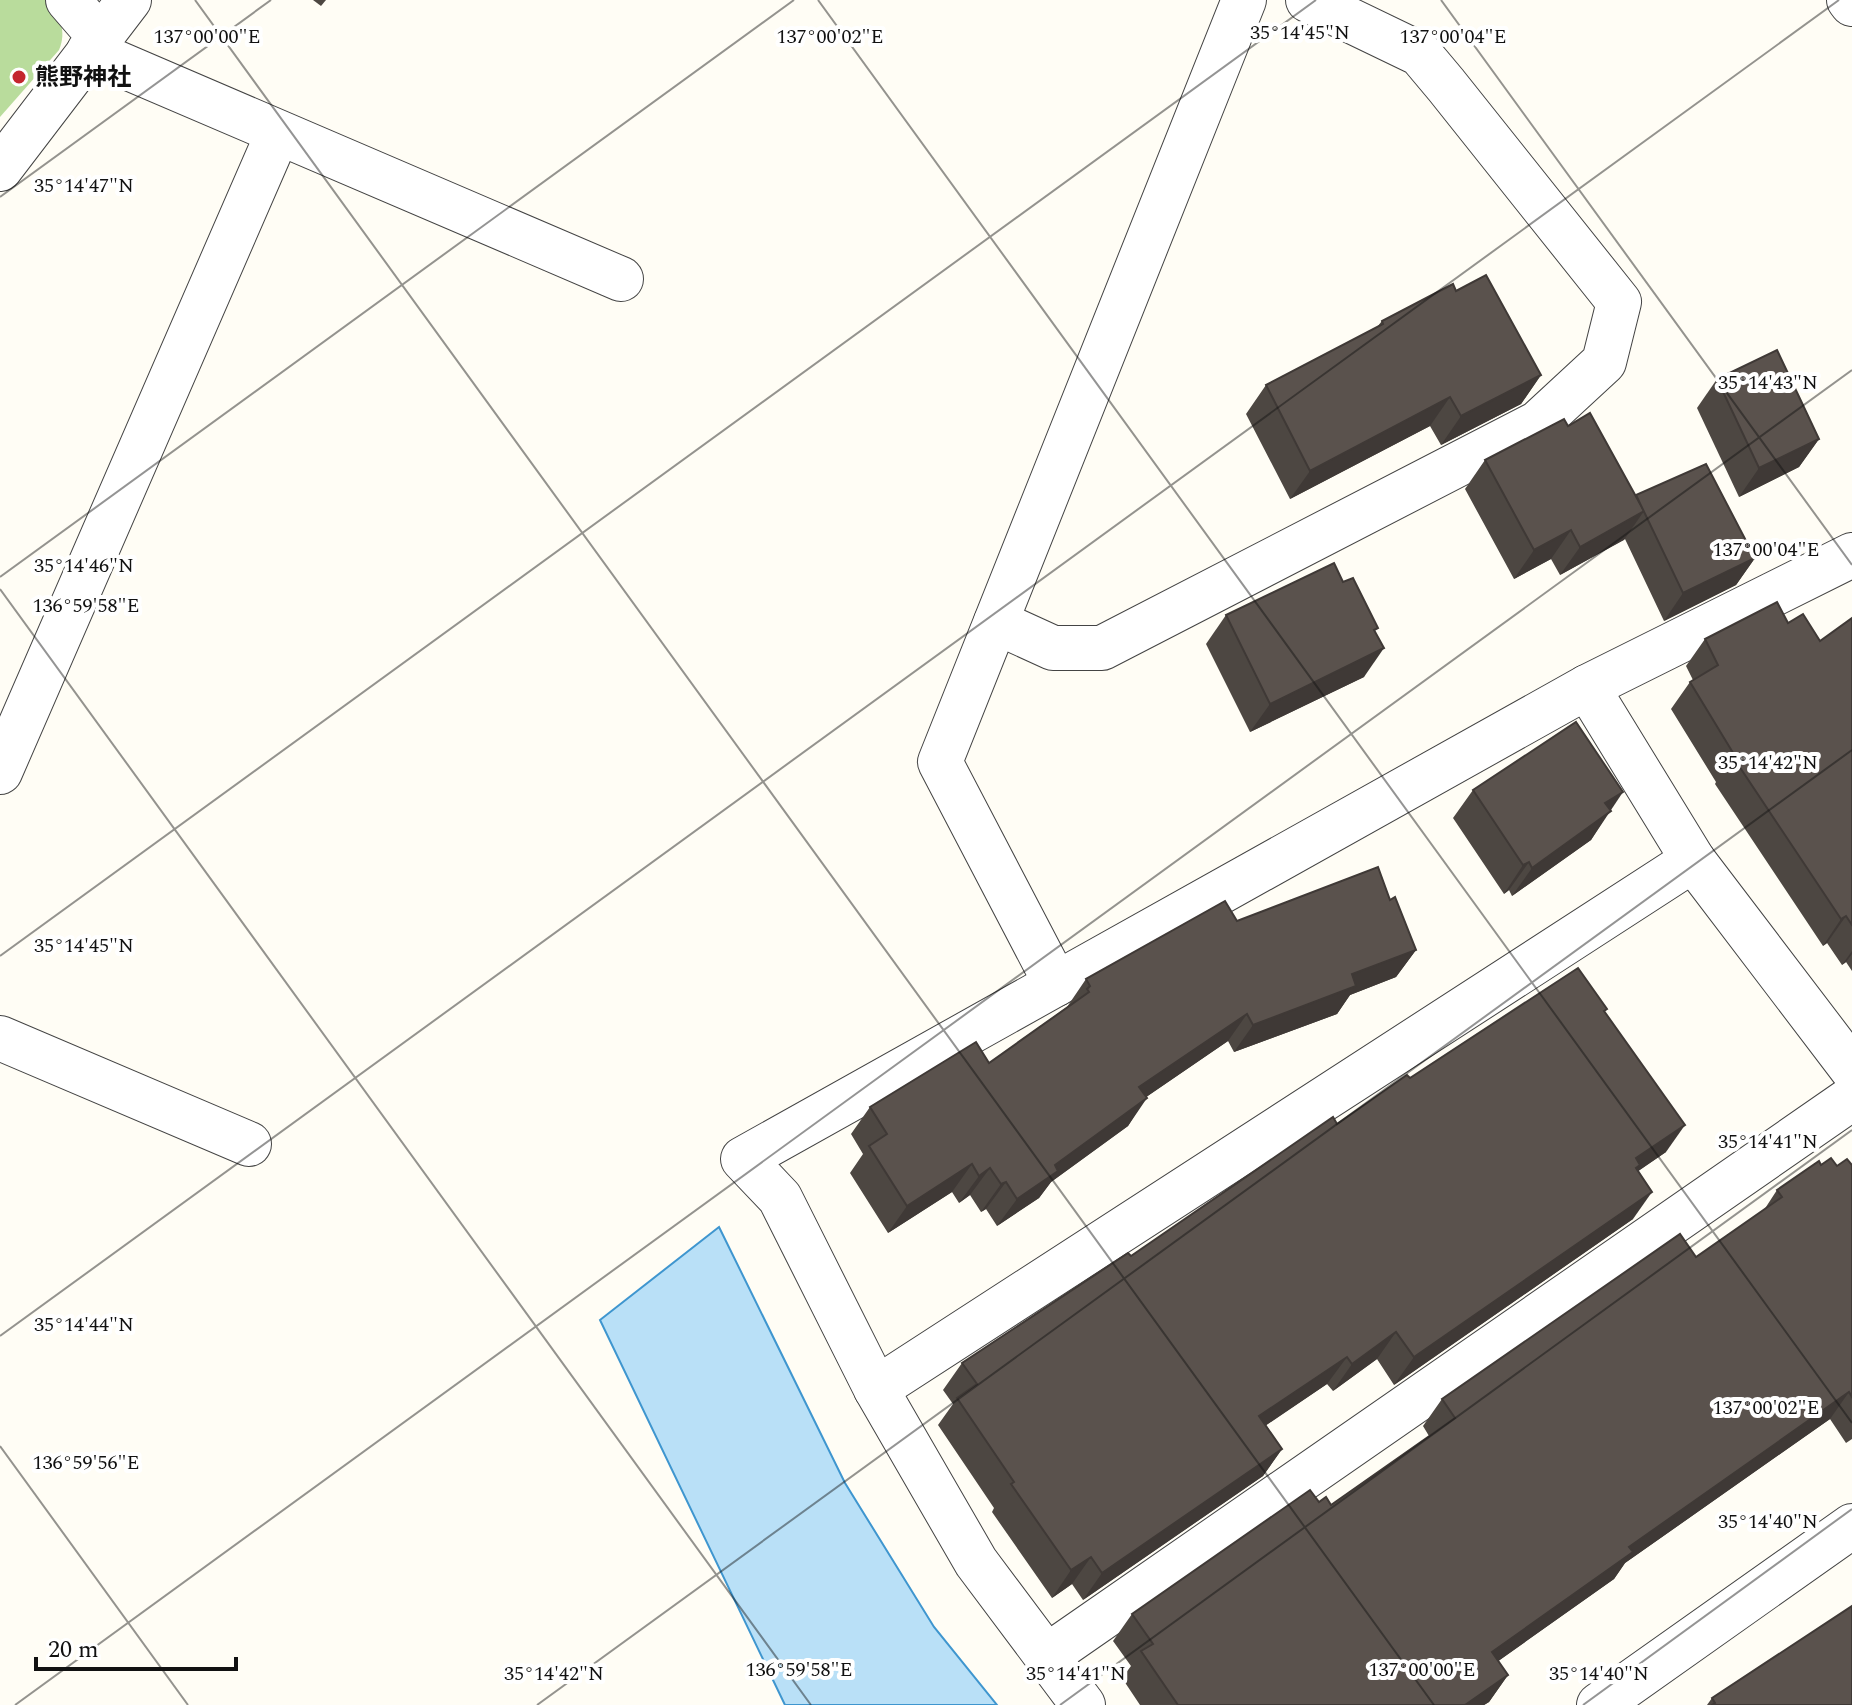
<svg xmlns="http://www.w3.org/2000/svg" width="1852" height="1705" viewBox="0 0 1852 1705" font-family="Spectral,'Noto Sans JP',serif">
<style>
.forest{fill:#b9dc9c}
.water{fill:#b9e0f7;stroke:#3f96cf;stroke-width:2}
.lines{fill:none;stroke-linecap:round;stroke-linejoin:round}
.street-casing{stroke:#444;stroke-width:46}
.street{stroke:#fff;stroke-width:44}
.wall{fill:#4d4742}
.shaded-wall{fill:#3f3936}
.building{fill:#5a524d;stroke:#3f3936;stroke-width:2}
.ticks{fill:none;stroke:#111;stroke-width:2;stroke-opacity:0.45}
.poi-dot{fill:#c4262e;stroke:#fff;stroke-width:3}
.labels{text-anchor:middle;stroke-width:8;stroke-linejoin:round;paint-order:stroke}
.poi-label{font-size:24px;font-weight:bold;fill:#111;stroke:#fff;text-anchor:start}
.ticks-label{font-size:20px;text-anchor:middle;fill:#111;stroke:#fff;stroke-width:8;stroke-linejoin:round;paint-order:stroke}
</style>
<rect width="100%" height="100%" fill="#fffdf5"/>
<!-- forest -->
<path class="forest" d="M 0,0 L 46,0 C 60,15 67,31 59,50 L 0,117 Z"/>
<!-- water -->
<path class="water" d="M 719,1227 L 845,1483 L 934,1627 L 997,1705 L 785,1705 L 600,1320 Z"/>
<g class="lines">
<defs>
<g id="street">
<path d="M 68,0 L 100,37"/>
<path d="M 1849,0 L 1852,4"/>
<path d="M 89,51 L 621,279"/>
<path d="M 0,169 L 129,0"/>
<path d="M 996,622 L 1053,648 L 1102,648 L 1538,423 L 1604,362 L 1619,302 L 1446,85 L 1420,54 L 1308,0"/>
<path d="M 1587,687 L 1693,860 L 1852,1069"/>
<path d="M 0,772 L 278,133"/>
<path d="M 1056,984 L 940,762 L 1244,0"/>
<path d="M 0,1038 L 249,1144"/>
<path d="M 876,1389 L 1693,860"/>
<path d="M 1047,1656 L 1852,1098"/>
<path d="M 1083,1705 L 976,1562 L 876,1389 L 780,1198 L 743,1159 L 1587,687 L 1852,555"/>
<path d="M 1599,1705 L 1852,1526"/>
</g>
</defs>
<!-- street casing -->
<use href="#street" class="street-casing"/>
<!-- street -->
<use href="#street" class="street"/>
</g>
<!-- wall -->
<g class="wall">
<path d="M 313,0 L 326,0 L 321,6 Z"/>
<path d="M 1456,291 L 1541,375 L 1521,404 L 1441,445 L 1430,426 L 1290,499 L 1246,414 L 1266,385 L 1377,327 L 1382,321 Z"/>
<path d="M 1717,379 L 1819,439 L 1799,467 L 1739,497 L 1697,408 Z"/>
<path d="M 1568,426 L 1636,496 L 1755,558 L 1736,585 L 1664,621 L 1625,539 L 1560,575 L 1551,559 L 1514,579 L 1465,489 L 1485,460 Z"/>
<path d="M 1343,582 L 1375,632 L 1364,677 L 1250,732 L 1206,644 L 1226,615 Z"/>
<path d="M 1852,618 L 1852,971 L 1846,962 L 1842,965 L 1827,943 L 1823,946 L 1715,784 L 1716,782 L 1671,709 L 1690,682 L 1693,680 L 1686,666 L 1705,639 L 1788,623 L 1820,641 Z"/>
<path d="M 1473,790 L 1610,810 L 1591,840 L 1512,896 L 1509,890 L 1504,894 L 1453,818 Z"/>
<path d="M 1390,900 L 1416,950 L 1396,977 L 1350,995 L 1337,1014 L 1234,1052 L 1228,1041 L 1146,1097 L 1128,1126 L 1051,1182 L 1039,1198 L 997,1226 L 986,1209 L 981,1212 L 970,1195 L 959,1203 L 952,1192 L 888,1233 L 850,1173 L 863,1154 L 851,1134 L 870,1107 L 989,1063 L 1067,1007 L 1086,979 L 1237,921 Z"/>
<path d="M 1605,1012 L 1666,1152 L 1638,1171 L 1633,1219 L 1394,1385 L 1377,1359 L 1333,1391 L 1327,1384 L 1266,1425 L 1282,1449 L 1263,1476 L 1083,1600 L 1072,1584 L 1052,1598 L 992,1512 L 994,1508 L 938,1425 L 953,1404 L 943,1390 L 962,1363 L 1410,1078 Z"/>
<path d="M 1821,1165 L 1852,1165 L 1852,1439 L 1846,1443 L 1830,1419 L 1625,1563 L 1614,1579 L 1498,1661 L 1508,1675 L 1489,1702 L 1484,1705 L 1140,1705 L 1122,1678 L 1131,1666 L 1113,1641 L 1132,1614 L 1319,1502 L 1331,1505 L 1429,1436 L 1423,1426 L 1442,1399 L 1696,1257 L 1764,1210 L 1777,1190 Z"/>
<path d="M 1712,1698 L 1852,1705 L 1707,1705 Z"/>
</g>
<!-- shaded-wall -->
<g class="shaded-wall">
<path d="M 1541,375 L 1521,404 L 1441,445 L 1461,416 Z"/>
<path d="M 1450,397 L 1430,426 L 1290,499 L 1310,471 Z"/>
<path d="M 1819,439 L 1799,467 L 1739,497 L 1759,468 Z"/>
<path d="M 1644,511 L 1624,540 L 1560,575 L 1580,547 Z"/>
<path d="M 1571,530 L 1551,559 L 1514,579 L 1534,550 Z"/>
<path d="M 1755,558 L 1736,585 L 1664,621 L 1683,593 Z"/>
<path d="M 1384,648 L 1364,677 L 1250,732 L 1270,704 Z"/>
<path d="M 1623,792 L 1591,840 L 1512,896 L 1532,868 L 1605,803 Z"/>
<path d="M 1529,862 L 1509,890 L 1504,894 L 1523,865 Z"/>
<path d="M 1846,916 L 1827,943 L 1823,946 L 1841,919 Z"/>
<path d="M 1416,950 L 1396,977 L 1350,995 L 1337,1014 L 1234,1052 L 1253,1025 L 1352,974 Z"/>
<path d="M 1852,951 L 1852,954 L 1846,962 L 1842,965 Z"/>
<path d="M 1247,1014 L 1228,1041 L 1120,1115 L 1139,1087 Z"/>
<path d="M 1147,1098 L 1128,1126 L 1051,1182 L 1039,1198 L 997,1226 L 1017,1199 L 1055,1165 Z"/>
<path d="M 1685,1125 L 1666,1152 L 1634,1174 L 1636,1158 Z"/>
<path d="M 972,1164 L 952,1192 L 888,1233 L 907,1206 Z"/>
<path d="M 990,1168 L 970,1195 L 959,1203 L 979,1176 Z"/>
<path d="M 1006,1182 L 986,1209 L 981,1212 L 1001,1184 Z"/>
<path d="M 1652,1192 L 1633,1219 L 1394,1385 L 1414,1357 Z"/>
<path d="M 1396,1332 L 1377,1359 L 1333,1391 L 1352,1364 Z"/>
<path d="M 1347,1357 L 1327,1384 L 1240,1443 L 1259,1416 Z"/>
<path d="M 1849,1392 L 1830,1419 L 1625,1563 L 1614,1579 L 1473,1679 L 1492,1652 L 1629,1547 Z"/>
<path d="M 1282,1449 L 1263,1476 L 1083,1600 L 1102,1573 Z"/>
<path d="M 1091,1557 L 1072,1584 L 1052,1598 L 1071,1570 Z"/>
<path d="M 1508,1675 L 1489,1702 L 1484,1705 L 1465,1705 Z"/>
</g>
<!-- building -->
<g class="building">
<path d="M 1486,275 L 1541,375 L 1461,416 L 1450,397 L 1310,471 L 1266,385 L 1383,324 L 1382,321 L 1453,284 L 1456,291 Z"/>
<path d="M 1777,350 L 1819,439 L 1759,468 L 1717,379 Z"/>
<path d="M 1590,413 L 1644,511 L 1580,547 L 1571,530 L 1534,550 L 1485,460 L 1564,419 L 1568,426 Z"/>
<path d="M 1706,464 L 1755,558 L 1683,593 L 1636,495 Z"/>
<path d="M 1334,563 L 1343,582 L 1353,578 L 1378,628 L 1374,630 L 1384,648 L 1270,704 L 1226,615 Z"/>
<path d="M 1777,602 L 1788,623 L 1803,614 L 1820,641 L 1852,618 L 1852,925 L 1846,916 L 1841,919 L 1733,757 L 1735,756 L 1690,682 L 1718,665 L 1705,639 Z"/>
<path d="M 1576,722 L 1623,792 L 1605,803 L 1611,811 L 1532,868 L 1529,862 L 1523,865 L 1473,790 Z"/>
<path d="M 1378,867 L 1390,900 L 1395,897 L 1416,950 L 1352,974 L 1356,986 L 1253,1025 L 1247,1014 L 1139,1087 L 1147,1098 L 1055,1165 L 1058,1171 L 1017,1199 L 1006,1182 L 1001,1184 L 990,1168 L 979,1176 L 972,1164 L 907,1206 L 869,1146 L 887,1134 L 870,1107 L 976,1042 L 989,1063 L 1089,992 L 1087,989 L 1090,986 L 1086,979 L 1225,901 L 1237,921 Z"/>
<path d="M 1578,968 L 1607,1009 L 1604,1011 L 1685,1125 L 1636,1158 L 1640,1165 L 1636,1168 L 1652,1192 L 1414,1357 L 1396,1332 L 1352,1364 L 1347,1357 L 1259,1416 L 1282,1449 L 1102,1573 L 1091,1557 L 1071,1570 L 1011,1484 L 1014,1482 L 957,1398 L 977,1384 L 962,1363 L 1128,1253 L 1131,1256 L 1333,1117 L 1337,1124 L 1407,1075 L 1410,1078 Z"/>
<path d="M 1831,1158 L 1837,1166 L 1847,1159 L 1852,1165 L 1852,1397 L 1849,1392 L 1629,1547 L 1633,1552 L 1492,1652 L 1508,1675 L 1465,1705 L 1178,1705 L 1141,1651 L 1153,1644 L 1132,1614 L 1310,1490 L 1319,1502 L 1326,1497 L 1331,1505 L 1455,1418 L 1442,1399 L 1680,1234 L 1696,1257 L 1782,1197 L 1777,1190 L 1819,1161 L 1821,1165 Z"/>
<path d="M 1852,1606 L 1852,1705 L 1712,1705 L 1715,1703 L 1712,1698 Z"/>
</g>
<!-- ticks -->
<path class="ticks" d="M 195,0 L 1434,1705M 818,0 L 1852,1423M 1441,0 L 1852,565M 0,197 L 271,0M 0,577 L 794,0M 0,589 L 811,1705M 0,956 L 1316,0M 0,1336 L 1839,0M 0,1446 L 188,1705M 15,1705 L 1852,370M 537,1705 L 1852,750M 1060,1705 L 1852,1130M 1583,1705 L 1852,1509"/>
<!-- markers -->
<circle class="poi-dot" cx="19" cy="77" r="8"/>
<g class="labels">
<!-- poi labels -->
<g class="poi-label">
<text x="35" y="85">熊野神社</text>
</g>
</g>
<g class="ticks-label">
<text x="1300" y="39">35°14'45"N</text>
<text x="207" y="43">137°00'00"E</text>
<text x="830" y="43">137°00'02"E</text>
<text x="1453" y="43">137°00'04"E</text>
<text x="84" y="192">35°14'47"N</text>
<text x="1768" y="389">35°14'43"N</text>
<text x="1766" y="556">137°00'04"E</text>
<text x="84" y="572">35°14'46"N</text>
<text x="86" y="612">136°59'58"E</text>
<text x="1768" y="769">35°14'42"N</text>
<text x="84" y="952">35°14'45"N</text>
<text x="1768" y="1148">35°14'41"N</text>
<text x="84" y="1331">35°14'44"N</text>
<text x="1766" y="1414">137°00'02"E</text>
<text x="86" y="1469">136°59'56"E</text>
<text x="1768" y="1528">35°14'40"N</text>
<text x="799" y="1676">136°59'58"E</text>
<text x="1422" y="1676">137°00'00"E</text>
<text x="554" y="1680">35°14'42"N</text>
<text x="1076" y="1680">35°14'41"N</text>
<text x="1599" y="1680">35°14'40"N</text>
</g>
<!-- scale -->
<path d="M36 1657v12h200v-12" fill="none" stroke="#111111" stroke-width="4"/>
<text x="48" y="1657" font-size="24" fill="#111111" stroke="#ffffff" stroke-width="6" paint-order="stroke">20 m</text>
</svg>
